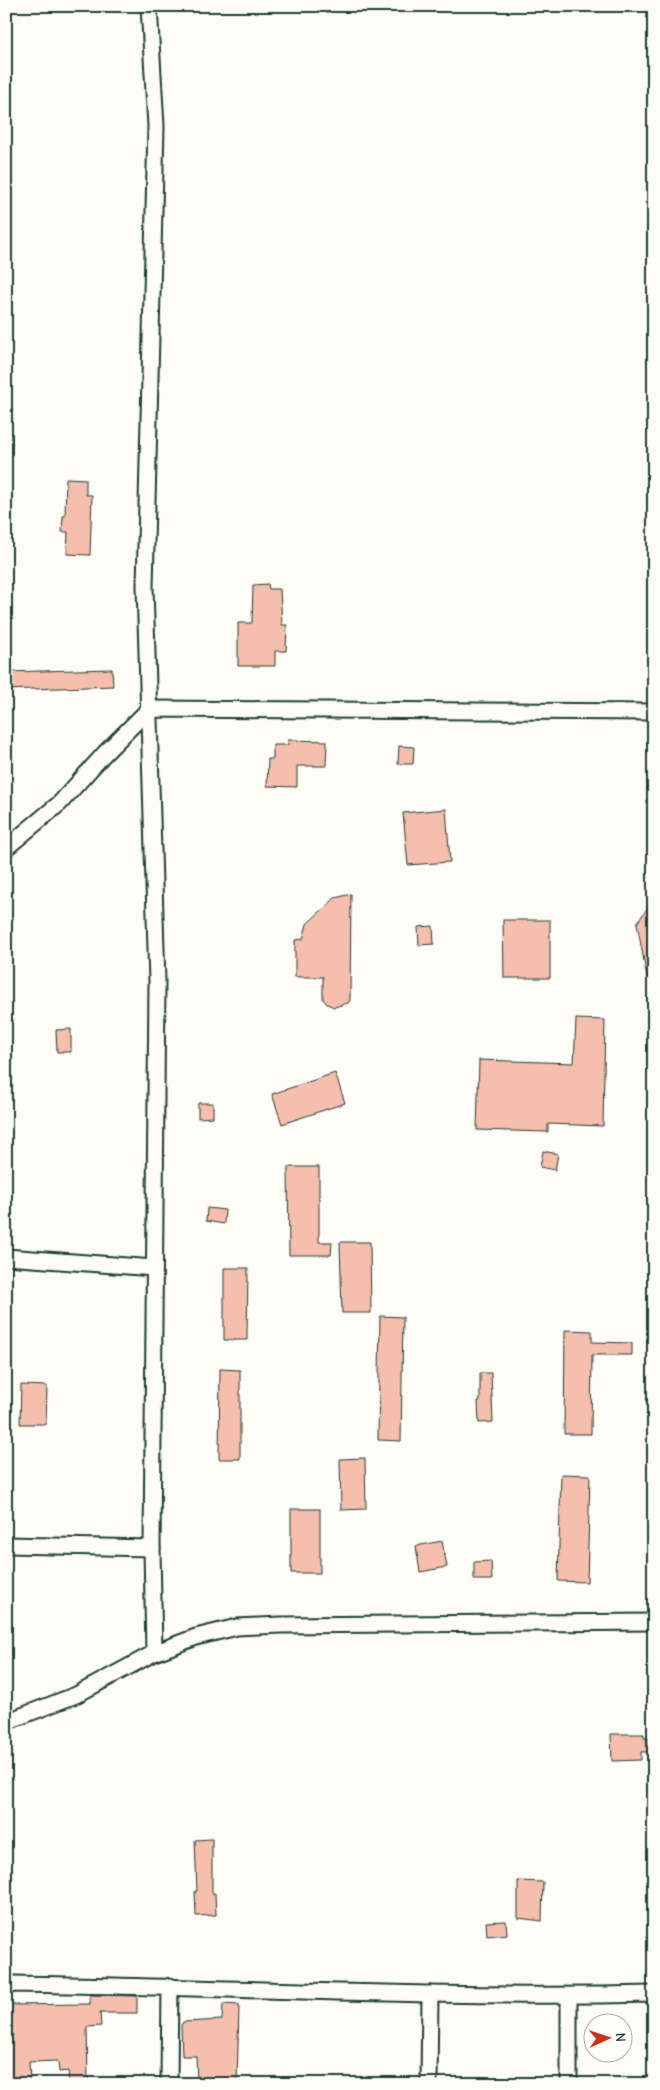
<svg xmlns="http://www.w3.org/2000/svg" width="660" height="2090" viewBox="0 0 660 2090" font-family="'Comic Neue',sans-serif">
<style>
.building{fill:#f6beac;stroke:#1f3d34}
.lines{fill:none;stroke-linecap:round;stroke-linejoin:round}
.street-casing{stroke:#1f3d34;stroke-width:19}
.street{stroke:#fdfcf7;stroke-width:15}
</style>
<rect width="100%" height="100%" fill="#fdfcf7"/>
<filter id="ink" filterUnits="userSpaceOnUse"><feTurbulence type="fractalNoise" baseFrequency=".02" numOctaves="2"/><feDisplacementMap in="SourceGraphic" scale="10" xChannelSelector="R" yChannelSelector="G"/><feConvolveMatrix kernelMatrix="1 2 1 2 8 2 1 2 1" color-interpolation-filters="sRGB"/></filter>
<g filter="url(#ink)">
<!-- building -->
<g class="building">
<path d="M 66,478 L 86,479 L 86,495 L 92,495 L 90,555 L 67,554 L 68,532 L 62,532 L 63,516 L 65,516 Z"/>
<path d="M 268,584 L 269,589 L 280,589 L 282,625 L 287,625 L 286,651 L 275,651 L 275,666 L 238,666 L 238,623 L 252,623 L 253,585 Z"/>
<path d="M 112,669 L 113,686 L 6,690 L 6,672 Z"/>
<path d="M 288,740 L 327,741 L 326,766 L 297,766 L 297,787 L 267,786 L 268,759 L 273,759 L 273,745 L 288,745 Z"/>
<path d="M 399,746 L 414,747 L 413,764 L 398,764 Z"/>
<path d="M 446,809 L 450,862 L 408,865 L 403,813 Z"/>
<path d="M 351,894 L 350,1000 L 348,1003 L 334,1007 L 327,1004 L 323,999 L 323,977 L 295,977 L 295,940 L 303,939 L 307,924 L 335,898 Z"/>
<path d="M 654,899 L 654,977 L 647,978 L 637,923 Z"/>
<path d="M 503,920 L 550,920 L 550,978 L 504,978 Z"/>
<path d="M 433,926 L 434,944 L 419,945 L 418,927 Z"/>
<path d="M 576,1019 L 605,1020 L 603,1126 L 548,1124 L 548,1132 L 477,1130 L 479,1060 L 574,1063 Z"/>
<path d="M 71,1029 L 71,1052 L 57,1052 L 56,1030 Z"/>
<path d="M 335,1073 L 345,1103 L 282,1124 L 272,1094 Z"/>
<path d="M 198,1103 L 213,1103 L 213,1117 L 198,1118 Z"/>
<path d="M 543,1151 L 558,1154 L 555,1170 L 540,1167 Z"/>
<path d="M 288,1167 L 319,1167 L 319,1242 L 332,1242 L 331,1255 L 289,1255 Z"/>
<path d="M 207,1208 L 225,1210 L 224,1224 L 206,1221 Z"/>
<path d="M 340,1242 L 370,1242 L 371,1313 L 342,1313 Z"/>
<path d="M 224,1268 L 248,1268 L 247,1340 L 224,1340 Z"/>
<path d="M 380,1316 L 403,1317 L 401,1441 L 378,1440 Z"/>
<path d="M 565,1330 L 592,1331 L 592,1342 L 632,1343 L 632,1355 L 592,1355 L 591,1434 L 564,1434 Z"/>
<path d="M 220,1369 L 240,1370 L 240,1459 L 219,1459 Z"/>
<path d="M 480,1373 L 491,1373 L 493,1422 L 479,1423 L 478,1401 L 480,1401 Z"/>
<path d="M 21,1385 L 47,1386 L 46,1424 L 20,1424 Z"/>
<path d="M 365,1458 L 366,1509 L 341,1510 L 340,1459 Z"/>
<path d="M 561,1474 L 590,1475 L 587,1582 L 558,1581 Z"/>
<rect x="291" y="1509" width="29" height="64"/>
<path d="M 442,1541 L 447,1567 L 420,1572 L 416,1546 Z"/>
<path d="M 491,1561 L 492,1580 L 474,1580 L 474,1562 Z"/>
<path d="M 611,1734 L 644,1734 L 644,1738 L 648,1738 L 649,1752 L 641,1752 L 641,1760 L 612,1761 Z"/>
<path d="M 212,1839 L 212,1893 L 215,1893 L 216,1915 L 196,1916 L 195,1891 L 197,1891 L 195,1840 Z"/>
<path d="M 518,1881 L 543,1882 L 542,1921 L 518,1918 Z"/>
<path d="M 506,1921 L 507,1934 L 487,1936 L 486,1922 Z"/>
<path d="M 90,1995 L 137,1996 L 137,2013 L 100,2013 L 101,2026 L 87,2027 L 88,2081 L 69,2083 L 68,2071 L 59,2072 L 58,2061 L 29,2062 L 30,2084 L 6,2084 L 6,2055 L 9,2055 L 6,2005 L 90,2004 Z"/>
<path d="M 223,2004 L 239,2005 L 237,2084 L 197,2084 L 196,2056 L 182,2056 L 181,2025 L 183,2022 L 222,2020 Z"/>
</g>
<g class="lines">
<defs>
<g id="street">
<path d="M 149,6 L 156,126 L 145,587 L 157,982 L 152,1548 L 154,1653"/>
<path d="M 6,848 L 60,803 L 105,753 L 149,709 L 654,712"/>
<path d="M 6,1257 L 154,1268"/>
<path d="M 6,1545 L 152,1548"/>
<path d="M 6,1722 L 76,1695 L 154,1653 L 196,1637 L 237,1627 L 281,1625 L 654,1622"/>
<path d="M 6,1986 L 15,1984 C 228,1987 441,1999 654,1994"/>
<path d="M 569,1996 L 569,2084"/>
<path d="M 169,2084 L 170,1986"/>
<path d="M 429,2084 L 430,1994"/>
</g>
</defs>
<!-- street casing -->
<use href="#street" class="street-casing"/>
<!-- street -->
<use href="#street" class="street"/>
</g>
</g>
<!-- margin -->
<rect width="660" height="2090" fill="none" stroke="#fdfcf7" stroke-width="25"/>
<rect x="12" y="12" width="635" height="2065" fill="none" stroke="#1f3d34" stroke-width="2" filter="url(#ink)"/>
<!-- north arrow -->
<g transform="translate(608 2038) rotate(87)"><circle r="24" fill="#fdfcf7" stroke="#a4b0a9"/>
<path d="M0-4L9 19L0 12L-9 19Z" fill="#c8321e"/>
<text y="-8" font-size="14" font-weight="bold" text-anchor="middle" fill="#1f3d34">N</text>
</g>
</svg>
